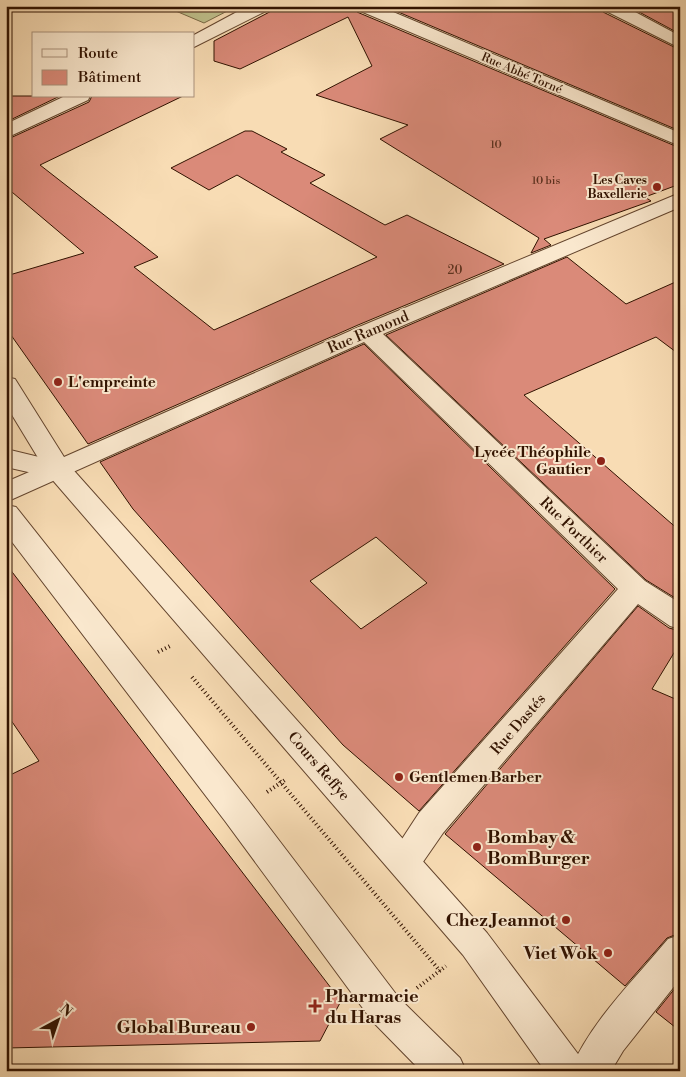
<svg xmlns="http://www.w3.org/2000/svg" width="686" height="1077" viewBox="0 0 686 1077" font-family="'Libre Bodoni',serif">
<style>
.green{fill:#bfc08c;stroke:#786946}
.building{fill:#da8a79;stroke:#311200;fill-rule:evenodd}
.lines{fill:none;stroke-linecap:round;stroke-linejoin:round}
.minor-casing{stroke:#63442d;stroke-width:2}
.tertiary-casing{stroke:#63442d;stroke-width:2}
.path{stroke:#311200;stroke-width:4;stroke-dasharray:1 3;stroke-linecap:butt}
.minor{fill:#fae8ce;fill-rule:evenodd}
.tertiary{fill:#fae8ce;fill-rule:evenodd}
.poi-dot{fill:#8f2418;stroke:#fae8ce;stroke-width:2}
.labels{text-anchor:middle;stroke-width:4;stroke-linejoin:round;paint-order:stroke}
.far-number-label{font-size:11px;fill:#5b301e}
.far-street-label{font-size:12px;fill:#311200;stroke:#fae8ce}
.far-poi-label{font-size:12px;font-weight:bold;fill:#311200;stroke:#fae8ce;text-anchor:end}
.number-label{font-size:12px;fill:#5b301e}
.street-label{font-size:15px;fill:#311200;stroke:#fae8ce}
.poi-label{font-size:15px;font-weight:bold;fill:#311200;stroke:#fae8ce;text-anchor:start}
.near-poi-label{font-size:18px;font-weight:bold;fill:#311200;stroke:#fae8ce;text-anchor:end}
</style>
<rect width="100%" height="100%" fill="#f8dcb4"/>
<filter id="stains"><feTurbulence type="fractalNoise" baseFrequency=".004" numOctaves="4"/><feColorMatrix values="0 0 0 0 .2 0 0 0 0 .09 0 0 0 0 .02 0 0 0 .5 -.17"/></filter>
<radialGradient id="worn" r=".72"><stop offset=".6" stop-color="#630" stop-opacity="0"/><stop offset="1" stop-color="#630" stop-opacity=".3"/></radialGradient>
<!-- green -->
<path class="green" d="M 164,6 L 237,6 L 204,23 Z"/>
<!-- building -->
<g class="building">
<path d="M 281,6 L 353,6 L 357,12 L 680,148 L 680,184 L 645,197 L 651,201 L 544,239 L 551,245 L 531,253 L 539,238 L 380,139 L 408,125 L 316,95 L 372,66 L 348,17 L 240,69 L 214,61 L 214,41 Z"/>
<path d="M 384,6 L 599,6 L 603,12 L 680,50 L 680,131 Z"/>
<path d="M 628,6 L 680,6 L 680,34 Z"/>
<path d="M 6,96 L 60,96 L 6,122 Z"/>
<path d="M 92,96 L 183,96 L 40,165 L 158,257 L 134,267 L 214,330 L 377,257 L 237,175 L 209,190 L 171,168 L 245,131 L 252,131 L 287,149 L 281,152 L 325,175 L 310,183 L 385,225 L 407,215 L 504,264 L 358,325 L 88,444 L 6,328 L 6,276 L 84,253 L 6,187 L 6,140 L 89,102 Z"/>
<path d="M 567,257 L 626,304 L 680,280 L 680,355 L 656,337 L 524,395 L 680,531 L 680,601 L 646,580 L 386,335 Z"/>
<path d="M 364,344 L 615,589 L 419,811 L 343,745 L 133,509 L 100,462 ZM 376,537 L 427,583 L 361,629 L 310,581 Z"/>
<path d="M 6,564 L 341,1001 L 320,1041 L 6,1048 L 6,777 L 39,761 L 6,713 Z"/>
<path d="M 638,606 L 669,628 L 680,631 L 680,643 L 652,689 L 680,701 L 680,933 L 667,938 L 625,986 L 445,834 Z"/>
<path d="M 680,982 L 680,1031 L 656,1012 Z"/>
</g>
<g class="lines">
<defs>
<g id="minor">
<path d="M 248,6 L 271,6 L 268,10 L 194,47 L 194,35 Z"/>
<path d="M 355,6 L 379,6 L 680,133 L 680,146 L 358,10 Z"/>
<path d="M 601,6 L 624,6 L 680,36 L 680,48 L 604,10 Z"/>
<path d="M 65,96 L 90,96 L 88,100 L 6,138 L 6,124 Z"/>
<path d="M 680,193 L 680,207 L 383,334 L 645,581 L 680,603 L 680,629 L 670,626 L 638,604 L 443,833 L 416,872 L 404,877 L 392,872 L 387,862 L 419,813 L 618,589 L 364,342 L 6,502 L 6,482 L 43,466 L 6,405 L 6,377 L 15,379 L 64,457 L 359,327 Z"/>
<path d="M 680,935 L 680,979 L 623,1051 L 611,1071 L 570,1071 C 591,1021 634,980 668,939 Z"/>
</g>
<g id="tertiary">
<path d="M 6,449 L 68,464 L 487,933 L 581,1058 L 587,1071 L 545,1071 L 463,955 L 50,477 L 6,467 Z"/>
<path d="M 6,505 L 16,507 L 249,801 L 399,998 L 460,1058 L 466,1071 L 421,1071 L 373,1022 L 225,821 L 6,534 Z"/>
</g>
</defs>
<!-- minor casing -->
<use href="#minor" class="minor-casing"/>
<!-- tertiary casing -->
<use href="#tertiary" class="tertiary-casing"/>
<!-- path -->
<g class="path">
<path d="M 158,652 L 170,646"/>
<path d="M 192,677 L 440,971"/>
<path d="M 267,792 L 285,780"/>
<path d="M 417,988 L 446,966"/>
</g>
<!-- minor -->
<use href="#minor" class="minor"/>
<!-- tertiary -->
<use href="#tertiary" class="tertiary"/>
</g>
<!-- markers -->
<g class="poi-dot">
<circle cx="657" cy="187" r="5"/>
<circle cx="58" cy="382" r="5"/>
<circle cx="601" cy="461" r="5"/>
<circle cx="399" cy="777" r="5"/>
<circle cx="477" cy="847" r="5"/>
<circle cx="566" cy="920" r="5"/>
<circle cx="608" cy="953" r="5"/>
<path d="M312.5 998.5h5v5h5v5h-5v5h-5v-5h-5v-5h5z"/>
<circle cx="251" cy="1027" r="5"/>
</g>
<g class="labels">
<!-- far-number labels -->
<g class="far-number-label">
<text x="496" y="148">10</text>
<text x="546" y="184">10 bis</text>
</g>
<!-- far-street labels -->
<g class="far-street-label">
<text transform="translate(522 73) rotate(23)" y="4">Rue Abbé Torné</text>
</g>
<!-- far-poi labels -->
<g class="far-poi-label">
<text x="647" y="184">Les Caves<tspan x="647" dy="14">Baxellerie</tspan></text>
</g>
<!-- number labels -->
<g class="number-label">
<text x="455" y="274">20</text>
</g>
<!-- street labels -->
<g class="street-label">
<text transform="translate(368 332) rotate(-23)" y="5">Rue Ramond</text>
<text transform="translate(574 530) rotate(44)" y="5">Rue Porthier</text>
<text transform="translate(518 724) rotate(-49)" y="5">Rue Dastés</text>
<text transform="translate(319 766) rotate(49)" y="5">Cours Reffye</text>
</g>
<!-- poi labels -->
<g class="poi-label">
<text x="68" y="387">L'empreinte</text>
<text x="591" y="457" text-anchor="end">Lycée Théophile<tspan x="591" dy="17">Gautier</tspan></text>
<text x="409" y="782">Gentlemen Barber</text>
</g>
<!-- near-poi labels -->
<g class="near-poi-label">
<text x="487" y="843" text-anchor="start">Bombay &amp;<tspan x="487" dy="21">BomBurger</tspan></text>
<text x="556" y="926">Chez Jeannot</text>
<text x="598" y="959">Viet Wok</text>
<text x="325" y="1002" text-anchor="start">Pharmacie<tspan x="325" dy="21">du Haras</tspan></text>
<text x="241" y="1033">Global Bureau</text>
</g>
</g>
<!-- margin -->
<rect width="686" height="1077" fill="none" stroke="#f8dcb4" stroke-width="25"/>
<rect x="8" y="8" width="671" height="1062" fill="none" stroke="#311200" stroke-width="2.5"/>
<rect x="12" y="12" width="661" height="1052" fill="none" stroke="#311200"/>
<!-- legend -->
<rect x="32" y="32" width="162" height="65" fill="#fae8ce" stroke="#aa927c"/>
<rect x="42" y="49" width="25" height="8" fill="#fae8ce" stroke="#aa927c"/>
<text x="78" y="58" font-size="15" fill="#311200">Route</text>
<rect x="42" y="70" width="25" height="15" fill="#da8a79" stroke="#aa927c"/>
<text x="78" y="82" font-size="15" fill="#311200">Bâtiment</text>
<!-- north arrow -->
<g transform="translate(58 1020) rotate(40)" stroke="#fae8ce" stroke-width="4" paint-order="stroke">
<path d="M0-4L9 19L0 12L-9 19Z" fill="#311200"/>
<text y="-8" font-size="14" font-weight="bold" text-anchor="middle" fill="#311200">N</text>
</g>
<rect width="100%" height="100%" filter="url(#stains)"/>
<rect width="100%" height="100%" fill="url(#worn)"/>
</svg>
